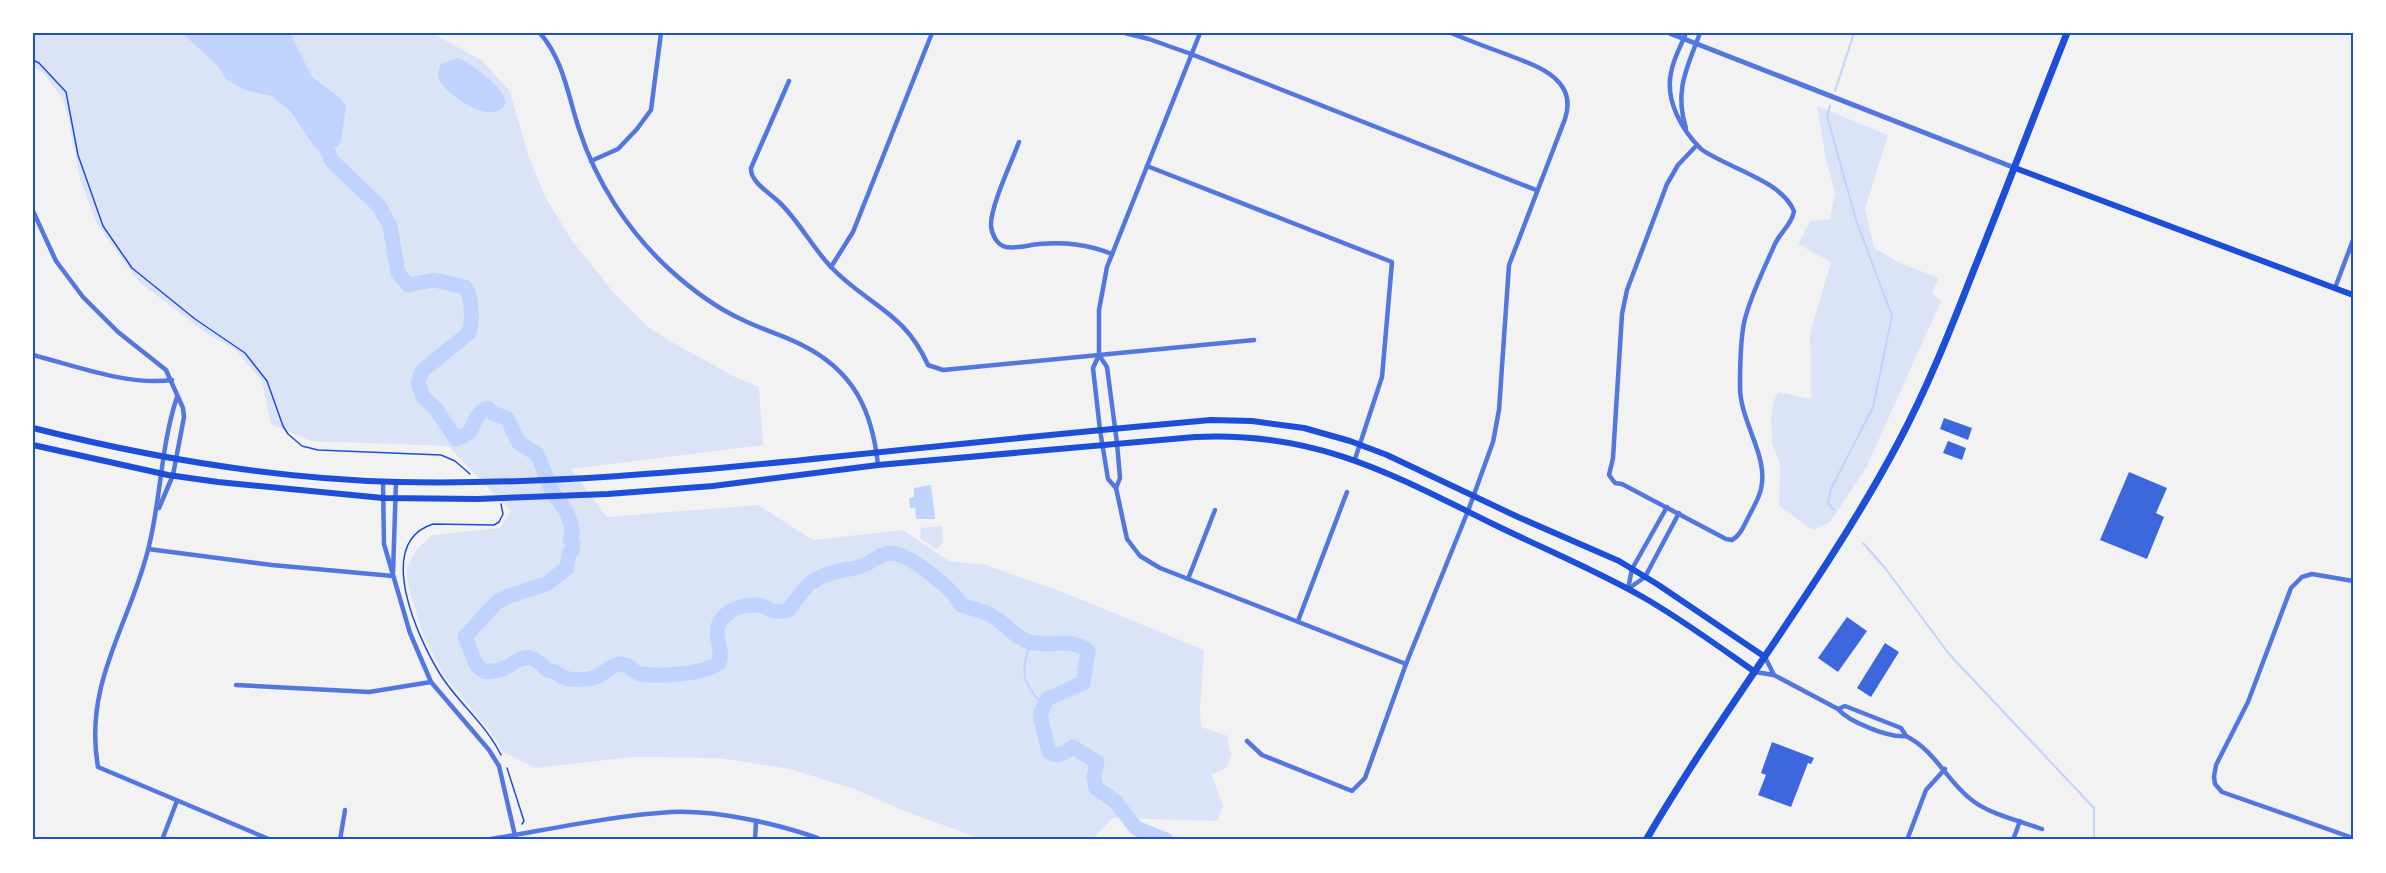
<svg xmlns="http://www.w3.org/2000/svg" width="2386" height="873" viewBox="0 0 2386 873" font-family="'IBM Plex Sans',sans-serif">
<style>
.green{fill:#dbe4f7}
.water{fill:#bfd3fe}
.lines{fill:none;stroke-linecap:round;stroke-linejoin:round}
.stream{stroke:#bfd3fe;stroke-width:2}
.river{stroke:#bfd3fe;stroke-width:15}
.building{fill:#3d67dc}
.path{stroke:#1d4ed8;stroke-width:1.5}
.minor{stroke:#5277de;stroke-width:4.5}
.tertiary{stroke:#5277de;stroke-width:5}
.secondary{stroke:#1d4ed8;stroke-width:6}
.primary{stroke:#1d4ed8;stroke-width:7}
.neatline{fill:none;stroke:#1d4ed8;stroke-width:2}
</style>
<rect width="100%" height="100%" fill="#f2f2f2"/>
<!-- green -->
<g class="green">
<path d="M 33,33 L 432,33 L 481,60 L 510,91 L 528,155 L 546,198 L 571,239 L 615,294 L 648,327 L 672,342 L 735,377 L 759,387 L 763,445 L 571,469 L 607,517 L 758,505 L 813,540 L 903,530 L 949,561 L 986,565 L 1065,593 L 1204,650 L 1200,709 L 1201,727 L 1228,736 L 1229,749 L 1232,754 L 1227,767 L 1212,775 L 1223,806 L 1217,821 L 1113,818 L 1092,840 L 984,840 L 907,812 L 854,789 L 790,769 L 718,758 L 633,757 L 535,768 L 503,752 L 493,735 L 444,676 L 423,635 L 409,589 L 406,569 L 417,549 L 432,535 L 500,528 L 511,511 L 448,446 L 311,441 L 271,424 L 262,381 L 235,349 L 209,335 L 139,282 L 97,224 L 80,179 L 67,112 L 62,98 L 44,74 L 33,67 Z"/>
<path d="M 1817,106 L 1888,135 L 1865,209 L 1874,248 L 1900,263 L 1939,278 L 1932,293 L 1941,301 L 1866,468 L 1830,522 L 1813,530 L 1779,506 L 1780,464 L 1772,443 L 1771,420 L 1773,403 L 1778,392 L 1811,399 L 1810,333 L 1831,262 L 1798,244 L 1810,221 L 1830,219 L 1835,192 L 1826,160 Z"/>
<path d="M 942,526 L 943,542 L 938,548 L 936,549 L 920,538 L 921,528 Z"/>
</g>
<!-- water -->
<g class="water">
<path d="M 182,33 L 290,33 L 312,77 L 338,96 L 346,106 L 341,142 L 338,146 L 321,153 L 313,145 L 291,112 L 272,96 L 245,90 L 226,79 L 218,66 Z"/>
<path d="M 458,58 C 470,63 531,104 493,112 C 478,115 447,94 440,81 C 436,75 439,69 441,64 Z"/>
<path d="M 931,485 L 935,519 L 916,519 L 915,508 L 910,508 L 909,498 L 914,497 L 914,488 Z"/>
</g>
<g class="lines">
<!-- stream -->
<g class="stream">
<path d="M 1835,91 L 1854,33"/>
<path d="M 1830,106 L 1827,116 L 1856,220 L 1892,316 L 1873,407 L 1831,489 L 1828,503 L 1834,510"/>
<path d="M 1863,543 L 1885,568 L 1949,654 L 2094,808 L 2094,840"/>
<path d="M 1030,643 C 1020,673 1022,683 1044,706"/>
</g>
<!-- river -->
<path class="river" d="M 319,131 L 332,161 L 379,206 L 390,226 L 398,273 L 408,285 L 434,280 L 465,287 C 472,297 473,321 469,333 L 422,371 L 418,383 L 423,397 L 436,409 L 456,439 L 469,433 C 475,424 476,412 488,408 L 494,414 L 507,418 L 519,443 L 537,454 L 552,491 L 566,511 L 571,524 L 572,533 L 570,539 L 573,544 L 572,551 L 569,554 L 567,568 L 546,584 L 506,597 L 496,603 L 465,637 L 477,666 L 485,672 C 489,671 495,671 499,670 C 520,664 524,645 547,670 C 557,671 555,673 563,677 C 571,681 588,680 596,677 C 604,674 611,665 620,664 C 629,663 633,673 641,674 C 659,677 705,674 719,663 C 724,651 714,638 718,626 C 724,610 742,604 757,605 C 772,606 768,615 789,610 C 806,584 812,577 843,570 C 850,569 859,568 866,564 C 874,561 881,553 891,553 C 910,554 953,589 961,605 C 971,608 983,611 992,616 C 1005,622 1014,638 1030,642 C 1050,648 1069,636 1088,651 L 1083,683 L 1047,699 L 1040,715 L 1049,752 C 1058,758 1066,752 1073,747 L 1097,762 L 1094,777 L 1096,788 L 1115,801 L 1136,828 L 1166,840"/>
</g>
<!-- building -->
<g class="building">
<path d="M 1944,418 L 1972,428 L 1968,440 L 1940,429 Z"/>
<path d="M 1948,441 L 1966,448 L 1962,460 L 1943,453 Z"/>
<path d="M 2129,472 L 2167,488 L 2156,513 L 2164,517 L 2147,559 L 2100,540 Z"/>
<path d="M 1847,617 L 1867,631 L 1838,672 L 1818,658 Z"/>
<path d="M 1885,643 L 1899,652 L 1871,697 L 1857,688 Z"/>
<path d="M 1772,742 L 1814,758 L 1811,764 L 1808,763 L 1791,807 L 1758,795 L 1766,775 L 1761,773 Z"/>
</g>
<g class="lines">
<!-- path -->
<g class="path">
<path d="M 33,60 L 39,63 L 66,92 L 78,155 L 103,226 L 132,268 L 195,319 L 245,353 L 267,381 L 283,426 L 288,434 L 302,446 L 318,450 L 441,455 L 455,461 L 470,474"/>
<path d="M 501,504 L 503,514 L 499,522 L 494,525 L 433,524 C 373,543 419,640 440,674 C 458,703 486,724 501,755"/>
<path d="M 507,768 L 524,821 L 522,824"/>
</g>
<!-- minor -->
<g class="minor">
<path d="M 540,33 C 564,61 568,96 579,129 C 596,182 628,231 669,269 C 691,289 716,308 743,320 C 763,330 783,335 802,345 C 854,371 872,410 878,465"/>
<path d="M 1125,33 L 1149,39 L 1191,54 L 1536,190"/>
<path d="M 1200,33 L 1107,267 L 1099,310 L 1099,355 L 1093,368 L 1100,430 L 1108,479 L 1116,488 L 1127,539 L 1140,556 L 1160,568 L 1406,664"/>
<path d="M 1686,33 C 1681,46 1673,59 1671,73 C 1665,101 1682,130 1701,149 C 1727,168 1781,180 1794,211 C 1792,225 1779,233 1774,246 C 1764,269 1749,299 1744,323 C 1740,343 1740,367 1740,387 C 1740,422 1769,456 1761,489 C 1759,498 1754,506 1750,514 C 1745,523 1741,535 1732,540 L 1726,539 L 1622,484 L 1615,483 L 1609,475 L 1613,458 L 1622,314 L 1627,290 L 1667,184 L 1678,165 L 1697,145"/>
<path d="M 789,81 L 751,168 C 750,182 770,193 779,202 C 799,221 812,247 831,267 C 867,305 904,311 928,365 L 943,370 L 1254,340"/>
<path d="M 1686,128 C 1674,91 1687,68 1700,33"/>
<path d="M 1019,142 C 1012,161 990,207 991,226 C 992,235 997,245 1006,247 C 1017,249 1028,245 1039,244 C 1065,242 1087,244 1112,254"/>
<path d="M 591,161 L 618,149 L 637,129 L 651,110 L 661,33"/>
<path d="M 1147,166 L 1392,262 L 1382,377 L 1355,459"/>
<path d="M 33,211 L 56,261 L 83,297 L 118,332 L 166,370 L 183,408 L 184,417 L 173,475 L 159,508"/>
<path d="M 831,267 L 853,232 L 932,33"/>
<path d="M 2335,288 L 2353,240"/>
<path d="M 33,355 C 76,366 128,386 172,380"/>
<path d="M 1099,355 L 1107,367 L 1117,443 L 1120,478 L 1116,488"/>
<path d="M 177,397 C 161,445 161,497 149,546 C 131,623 83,682 98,767 L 271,840"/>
<path d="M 383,481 L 384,544 L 410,633 L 431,682 L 489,750 L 499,766 L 516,840"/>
<path d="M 148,549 L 272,565 L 393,576"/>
<path d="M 393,573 L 396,482"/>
<path d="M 1188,579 L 1215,510"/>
<path d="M 2353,581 L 2312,574 L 2302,577 L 2291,588 L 2248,702 L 2216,765 L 2214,777 L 2215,784 L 2222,792 L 2353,838"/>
<path d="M 1628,589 L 1645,577 L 1679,513"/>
<path d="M 1628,589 L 1632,569 L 1667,507"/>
<path d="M 1298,621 L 1347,492"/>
<path d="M 1755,672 L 1774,675 L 1765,657"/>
<path d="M 1774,675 L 1838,709"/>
<path d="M 236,685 L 369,692 L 431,682"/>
<path d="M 1845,706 L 1901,728 L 1906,736 C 1889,738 1849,722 1838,709 Z"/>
<path d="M 1906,736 C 1936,751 1947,782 1973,801 C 1992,815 2020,821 2042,829"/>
<path d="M 1247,741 L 1262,755 L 1352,791 L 1365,778 L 1406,664 L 1468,511 L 1493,442 L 1499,410 L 1509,265 L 1565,119 C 1579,77 1533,65 1503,53 C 1486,47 1468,40 1451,33"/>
<path d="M 162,840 L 177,801"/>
<path d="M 340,840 L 345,810"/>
<path d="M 486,840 C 547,830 609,816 671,812 C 718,810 779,824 823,840"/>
<path d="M 755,840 L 756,822"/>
<path d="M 1907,840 L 1926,790 L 1945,769"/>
<path d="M 2013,840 L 2020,821"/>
</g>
<!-- tertiary -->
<path class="tertiary" d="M 1669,33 L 2015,168"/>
<!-- secondary -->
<g class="secondary">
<path d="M 2015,168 L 2353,295"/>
<path d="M 33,428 C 152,458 275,479 398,482 C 543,485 688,472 832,457 C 958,444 1085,431 1211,420 L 1252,421 L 1304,428 L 1350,441 L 1387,455 L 1518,517 L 1619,561 L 1657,584 L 1765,657"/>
<path d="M 33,445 L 168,475 L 218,482 L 383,498 L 477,499 L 608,494 L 713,486 L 878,465 L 1195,437 C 1315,431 1390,473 1493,524 C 1542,548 1593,569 1641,596 C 1680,618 1718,646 1755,672"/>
</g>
<!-- primary -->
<path class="primary" d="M 1646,840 C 1725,705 1824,582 1897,445 C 1927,389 1950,331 1973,272 C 2005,193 2035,113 2067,33"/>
</g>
<!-- border -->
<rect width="2386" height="873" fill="none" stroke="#ffffff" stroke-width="69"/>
<rect x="34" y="34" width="2318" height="804" class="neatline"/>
</svg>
